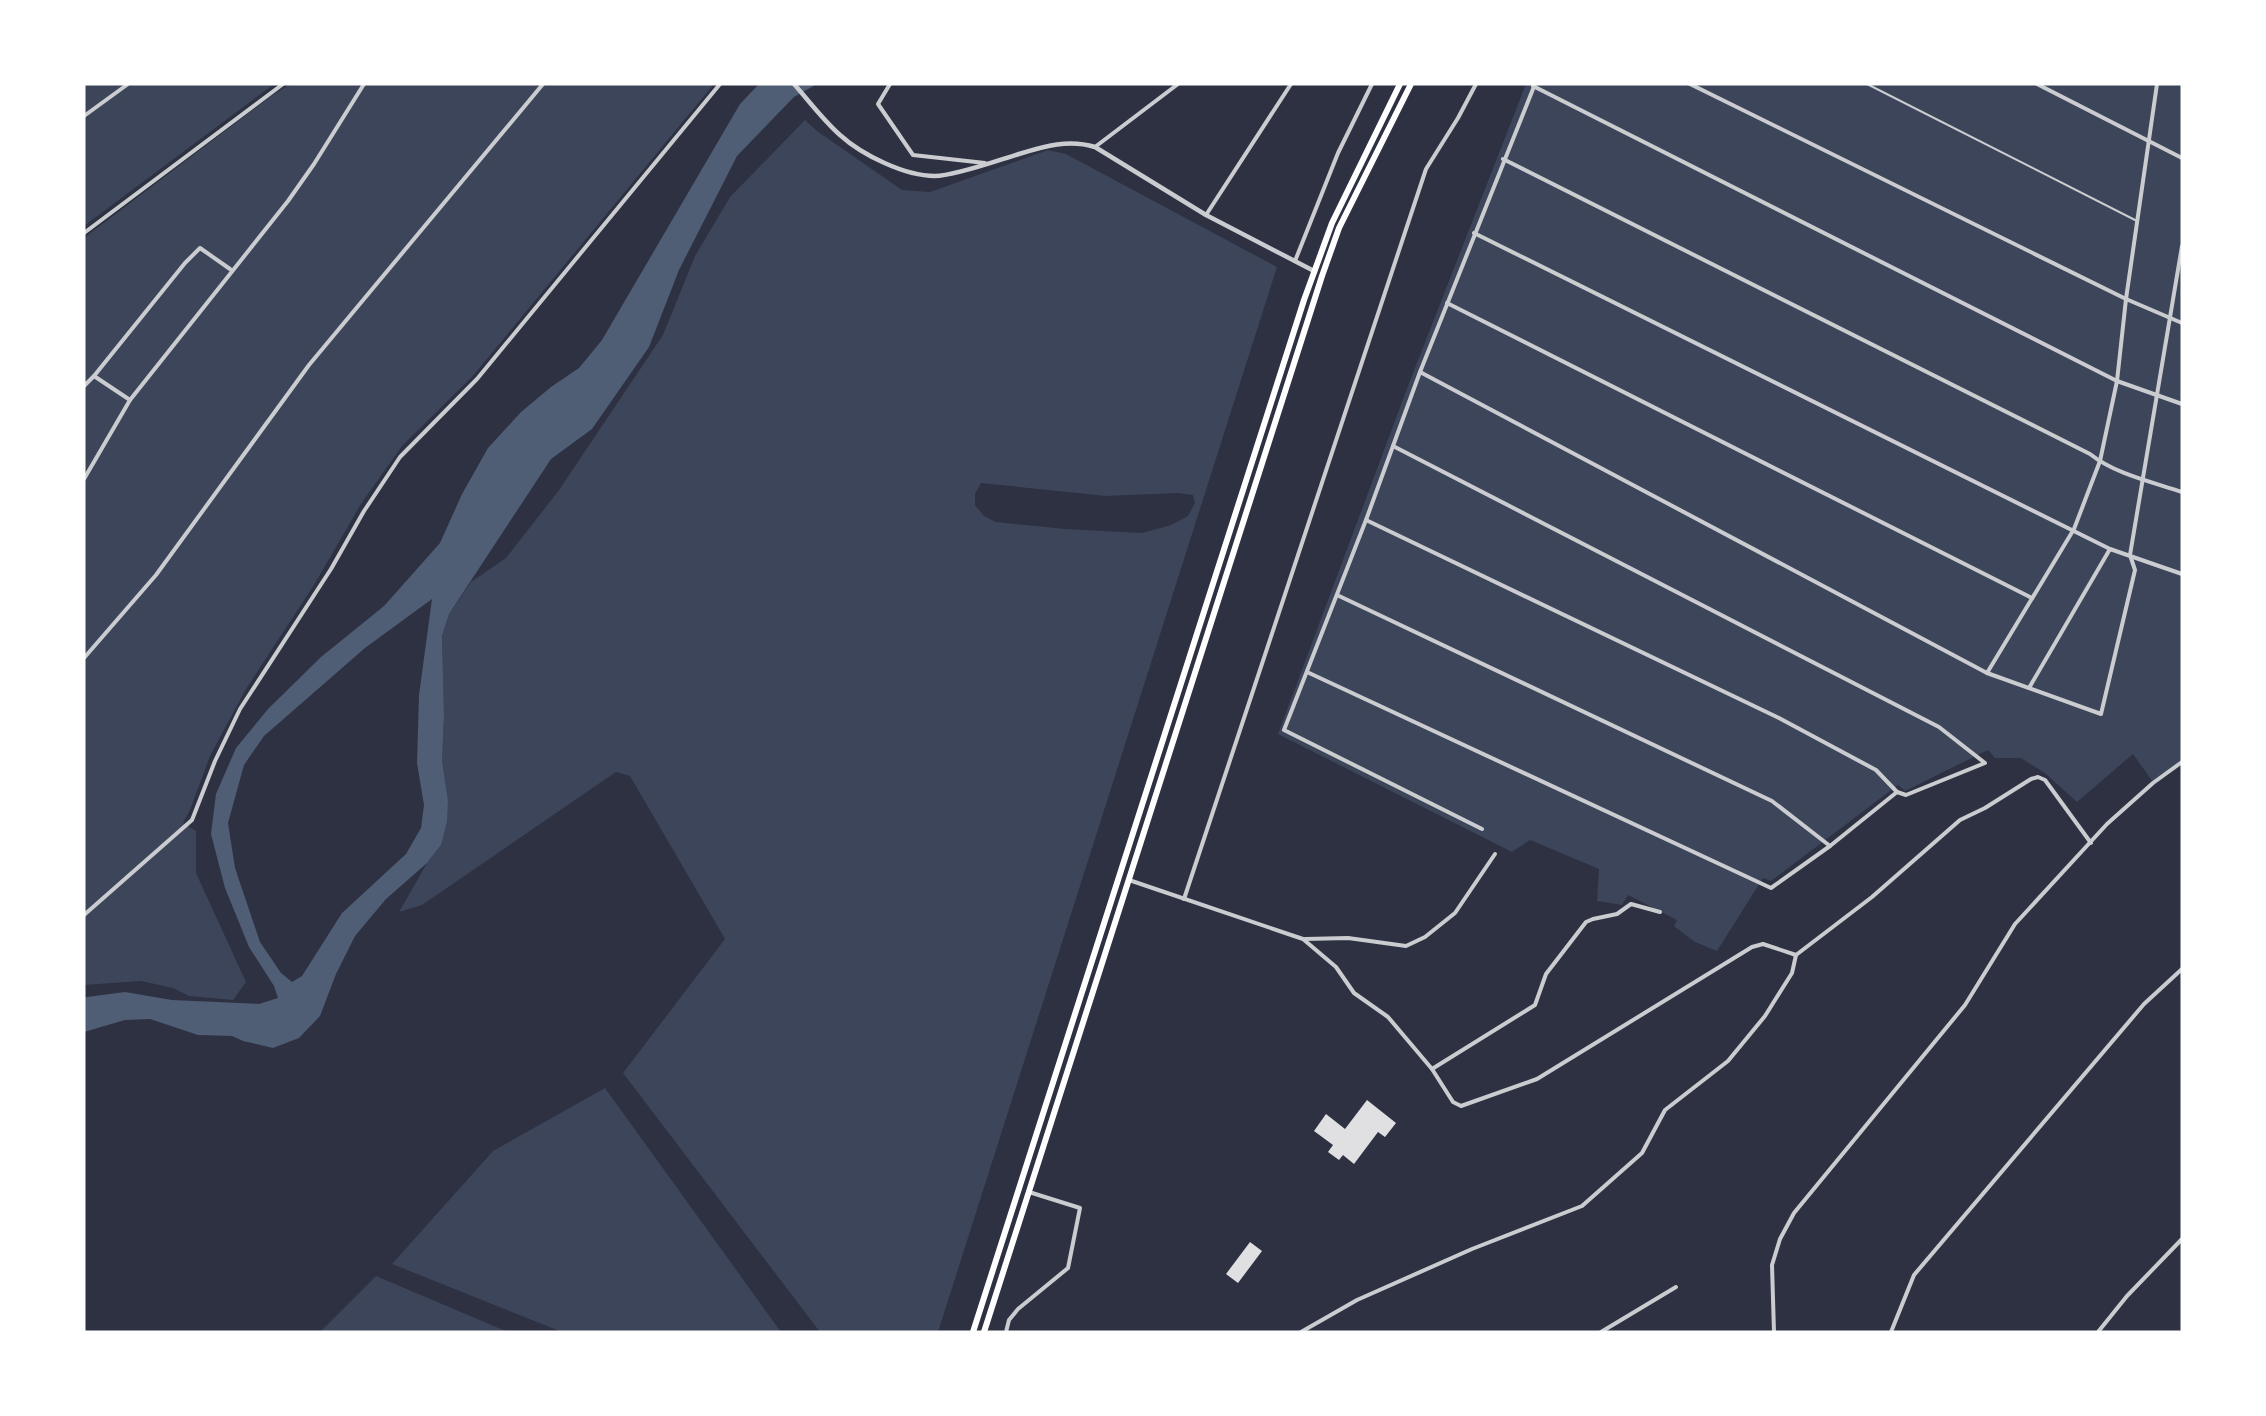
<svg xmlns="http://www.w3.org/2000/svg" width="2266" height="1416" viewBox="0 0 2266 1416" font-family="'Roboto Condensed',sans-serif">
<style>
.green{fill:#3c4559;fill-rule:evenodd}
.water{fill:#4f5d75;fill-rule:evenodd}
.building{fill:#e0e0e3}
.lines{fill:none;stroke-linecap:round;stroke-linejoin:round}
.service{stroke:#caccd0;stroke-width:2}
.minor{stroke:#caccd0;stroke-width:4}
.tertiary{stroke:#caccd0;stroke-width:4.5}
.primary{stroke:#fff;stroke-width:6}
</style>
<rect width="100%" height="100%" fill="#2d3142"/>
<!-- green -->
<g class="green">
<path d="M 84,84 L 274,84 L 84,226 Z"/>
<path d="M 290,84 L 714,84 L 472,377 L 402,446 L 361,504 L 314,585 L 246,689 L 210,756 L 190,810 L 183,823 L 196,831 L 196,873 L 246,982 L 233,1000 L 189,996 L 173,988 L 141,981 L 84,985 L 84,238 L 270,97 Z"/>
<path d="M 1526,84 L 2182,84 L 2182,763 L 2153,782 L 2133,754 L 2077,802 L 2046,774 L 2021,758 L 1995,758 L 1988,750 L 1905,791 L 1898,785 L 1771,881 L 1763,878 L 1717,951 L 1695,942 L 1674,926 L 1677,920 L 1628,895 L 1622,905 L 1597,901 L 1599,869 L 1530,840 L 1512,852 L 1278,734 L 1408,386 Z"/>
<path d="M 805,120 L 817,131 L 902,190 L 930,192 L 1048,150 L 1066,154 L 1277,267 L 938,1332 L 820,1332 L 623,1073 L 725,939 L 630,776 L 616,772 L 422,905 L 399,912 L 427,863 L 441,845 L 448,800 L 442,761 L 444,716 L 442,636 L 449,614 L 471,582 L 506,558 L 559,490 L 663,335 L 695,256 L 730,197 ZM 981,483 L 1106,496 L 1178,493 L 1193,495 L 1195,503 L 1188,516 L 1171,525 L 1142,533 L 1065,529 L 996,522 L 984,516 L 975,505 L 975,494 Z"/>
<path d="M 605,1088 L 781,1332 L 562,1332 L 392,1264 L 493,1151 Z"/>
<path d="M 376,1276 L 508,1332 L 320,1332 Z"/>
</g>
<!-- water -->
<path class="water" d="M 759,84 L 817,84 L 794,97 L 737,156 L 679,270 L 649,347 L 592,429 L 551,459 L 449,614 L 442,636 L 444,716 L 442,761 L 448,800 L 447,821 L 441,845 L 427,863 L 386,899 L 355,936 L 336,974 L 320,1016 L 299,1038 L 273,1048 L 243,1041 L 232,1036 L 198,1035 L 150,1019 L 125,1020 L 84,1032 L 84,998 L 87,997 L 125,992 L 172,1000 L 259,1004 L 278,998 L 274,986 L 249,947 L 225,888 L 211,834 L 216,794 L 236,748 L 268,709 L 321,657 L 384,606 L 440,543 L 462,494 L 488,448 L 521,412 L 551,387 L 579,368 L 602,340 L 740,104 ZM 432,599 L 419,695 L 417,763 L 424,805 L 421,828 L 406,854 L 342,913 L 302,976 L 292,982 L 281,973 L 260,942 L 235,868 L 228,823 L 244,765 L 264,736 L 365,648 Z"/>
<!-- building -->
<g class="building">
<path d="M 1367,1100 L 1396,1123 L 1385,1137 L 1378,1132 L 1354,1164 L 1343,1155 L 1339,1160 L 1328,1152 L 1333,1145 L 1314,1131 L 1326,1114 L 1345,1129 Z"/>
<path d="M 1250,1242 L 1262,1251 L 1238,1283 L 1226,1274 Z"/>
</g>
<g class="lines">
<!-- service -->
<path class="service" d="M 1867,84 L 2137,221"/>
<!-- minor -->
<g class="minor">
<path d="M 890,84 L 878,104 L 913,155 L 985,163"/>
<path d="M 1690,84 L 2126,299 L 2182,323"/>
<path d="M 2037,84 L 2182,158"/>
<path d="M 1533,86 L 2117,381 L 2182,404"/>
<path d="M 84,116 L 128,84"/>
<path d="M 1095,147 L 1178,84"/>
<path d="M 1503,159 L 2090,454 C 2115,474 2152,482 2182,492"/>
<path d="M 1206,215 L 1291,84"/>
<path d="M 84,233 L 283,84"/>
<path d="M 1474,233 L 2110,549 L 2182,574"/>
<path d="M 1295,261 L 1338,153 L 1372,84"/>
<path d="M 1447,303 L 2032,598"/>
<path d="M 1420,372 L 1987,673 L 2101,714 L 2135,570 L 2130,555 L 2182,246"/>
<path d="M 94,376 L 130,400"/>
<path d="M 84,386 L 94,376 L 185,263 L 200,248 L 230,269"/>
<path d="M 1393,446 L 1939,727 L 1985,763 L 1906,795 L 1897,792"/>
<path d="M 84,479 L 130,400 L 288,201 L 314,164 L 364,84"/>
<path d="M 1337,595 L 1772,801 L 1830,846"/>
<path d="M 84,658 L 156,575 L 309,365 L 543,84"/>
<path d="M 1307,672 L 1771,888 L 1830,846 L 1897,792 L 1876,770 L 1779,718 L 1366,520"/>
<path d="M 1987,673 L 2074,529 L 2100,461 L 2117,381 L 2126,299 L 2157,84"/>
<path d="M 2029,688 L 2110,549"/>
<path d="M 1482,829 L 1284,730 L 1366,520 L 1420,372 L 1535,84"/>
<path d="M 1129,880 L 1303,939 L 1336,967 L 1354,993 L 1388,1017 L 1432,1069 L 1453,1102 L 1461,1106 L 1537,1079 L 1752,947 L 1763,944 L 1796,955"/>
<path d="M 1184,899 L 1426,169 L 1458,118 L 1476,84"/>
<path d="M 84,915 L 192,820 L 215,761 L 240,709 L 331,569 L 364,511 L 400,457 L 477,379 L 720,84"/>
<path d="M 1305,939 L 1348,938 L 1406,946 L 1425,937 L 1455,913 L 1495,854"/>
<path d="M 1432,1069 L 1535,1005 L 1546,974 L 1586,922 L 1593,919 L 1617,914 L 1631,904 L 1660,912"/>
<path d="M 1006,1332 L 1009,1320 L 1018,1309 L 1068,1268 L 1080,1208 L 1029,1192"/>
<path d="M 1301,1332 L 1357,1300 L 1472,1249 L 1582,1206 L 1642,1153 L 1665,1110 L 1728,1061 L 1765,1016 L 1792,973 L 1796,955 L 1872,897 L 1960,820 L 1985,808 L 2031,779 L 2038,777 L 2045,780 L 2091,843"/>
<path d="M 1601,1332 L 1676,1287"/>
<path d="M 1774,1332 L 1772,1265 L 1780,1239 L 1794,1213 L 1965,1005 L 2015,924 L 2107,824 L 2153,783 L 2182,762"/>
<path d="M 1891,1332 L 1914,1275 L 2144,1004 L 2182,969"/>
<path d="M 2098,1332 L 2127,1296 L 2182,1239"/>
</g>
<!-- tertiary -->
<path class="tertiary" d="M 794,84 C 809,101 823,120 840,135 C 862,155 905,176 935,176 C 955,176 999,160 1019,154 C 1045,146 1069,139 1095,147 L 1206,215 L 1314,271"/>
<!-- primary -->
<g class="primary">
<path d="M 973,1332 L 1304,300 L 1332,223 L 1400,84"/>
<path d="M 984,1332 L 1322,276 L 1339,228 L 1411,84"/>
</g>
</g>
<!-- border -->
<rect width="2266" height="1416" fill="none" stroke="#ffffff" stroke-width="171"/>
</svg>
